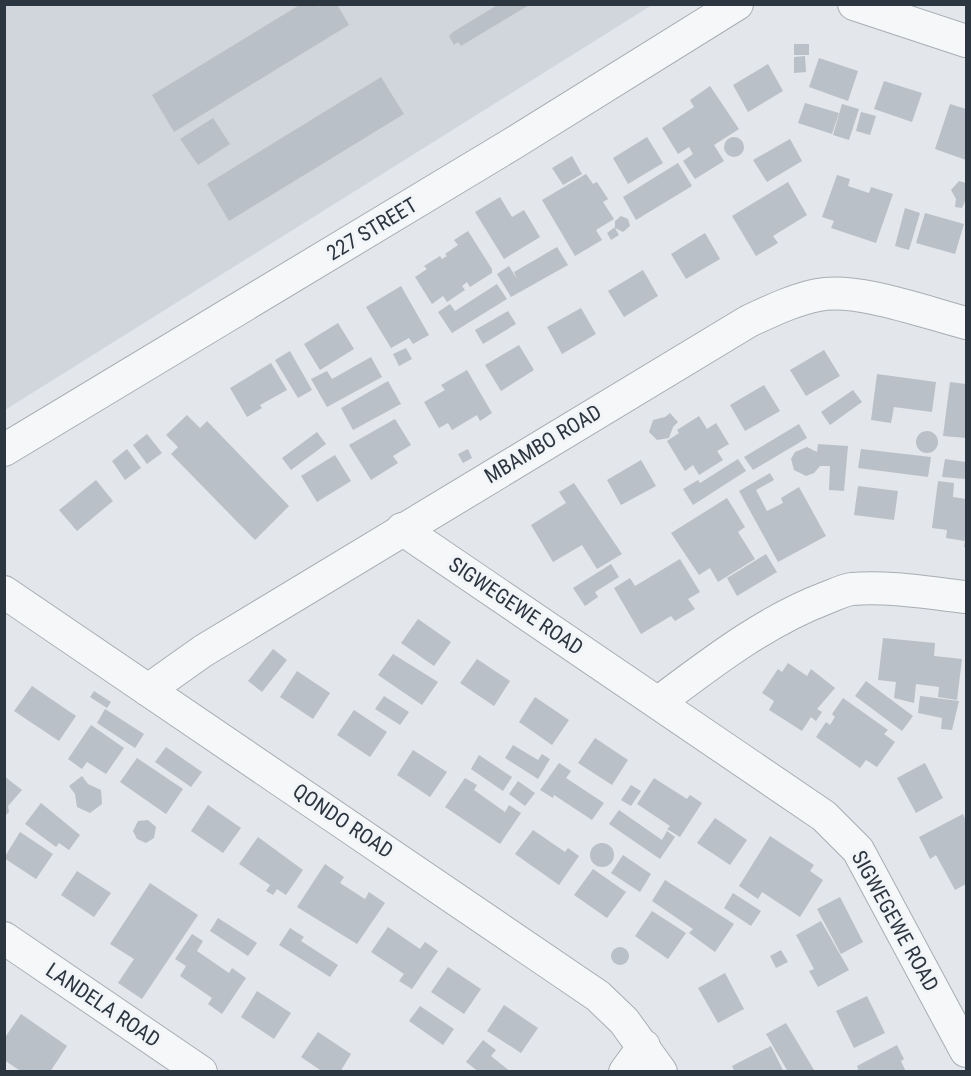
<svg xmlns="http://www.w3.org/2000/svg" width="971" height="1076" viewBox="0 0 971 1076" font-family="'Roboto Condensed',sans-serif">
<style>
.built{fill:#d1d6dc}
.building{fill:#bac0c7}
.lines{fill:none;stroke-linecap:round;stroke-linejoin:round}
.minor-casing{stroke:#a8aeb4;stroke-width:34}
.minor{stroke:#f5f7f8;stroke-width:32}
.labels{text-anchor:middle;stroke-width:6;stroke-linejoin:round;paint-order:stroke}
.street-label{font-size:21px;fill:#2c3641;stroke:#f2f5f7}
</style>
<rect width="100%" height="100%" fill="#e3e6ea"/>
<!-- built -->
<path class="built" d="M 5,5 L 652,5 L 5,410 Z"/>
<!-- building -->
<g class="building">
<path d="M 301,4 L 316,4 L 318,7 L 323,4 L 337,4 L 349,25 L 174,132 L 152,95 Z"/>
<path d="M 499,4 L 531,4 L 461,46 L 458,42 L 454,45 L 449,36 L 453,32 Z"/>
<rect x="794" y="44" width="15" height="11"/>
<path d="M 805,56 L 806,72 L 794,73 L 794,57 Z"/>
<path d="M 819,58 L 858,71 L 848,101 L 809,87 Z"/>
<path d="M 768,64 L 783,91 L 748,112 L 733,85 Z"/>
<path d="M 381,77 L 404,114 L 229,221 L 207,184 Z"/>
<path d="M 884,81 L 922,93 L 912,122 L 874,109 Z"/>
<path d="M 710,86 L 739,129 L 714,145 L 724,161 L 695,179 L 683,161 L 693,154 L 689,147 L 678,154 L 662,128 L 694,107 L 690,100 Z"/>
<path d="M 805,103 L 839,113 L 832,134 L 798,123 Z"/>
<path d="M 842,104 L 859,109 L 849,140 L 833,135 Z"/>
<path d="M 950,104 L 966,109 L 966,160 L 935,149 Z"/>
<path d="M 861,112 L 876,116 L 870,135 L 856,131 Z"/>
<path d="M 213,118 L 230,144 L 198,165 L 180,139 Z"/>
<path d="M 647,137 L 663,163 L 628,184 L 613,158 Z"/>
<circle cx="734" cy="147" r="10"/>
<path d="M 790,139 L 802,161 L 767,182 L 753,160 Z"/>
<path d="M 572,156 L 582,174 L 563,185 L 552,168 Z"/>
<path d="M 678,163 L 692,186 L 636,220 L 623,197 Z"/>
<path d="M 586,174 L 593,184 L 597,182 L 608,199 L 603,202 L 614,219 L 596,230 L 602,240 L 575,256 L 542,200 Z"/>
<path d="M 837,175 L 850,179 L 848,186 L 869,193 L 871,187 L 893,194 L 876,243 L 831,228 L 834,221 L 822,217 Z"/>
<path d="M 959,181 L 966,183 L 966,199 L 962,208 L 955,207 L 956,199 L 951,190 Z"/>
<path d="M 788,182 L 807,215 L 773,236 L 778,243 L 756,256 L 732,216 Z"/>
<path d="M 500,197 L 512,217 L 524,210 L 540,237 L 504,259 L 475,212 Z"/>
<path d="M 905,208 L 920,213 L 909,250 L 895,246 Z"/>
<path d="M 925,213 L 964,224 L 955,254 L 916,243 Z"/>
<path d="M 621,216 L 628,219 L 630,226 L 623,232 L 615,228 L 619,235 L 611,240 L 607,233 L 615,227 L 615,221 Z"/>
<path d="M 468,231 L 492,269 L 492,273 L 470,287 L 467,282 L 462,286 L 465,290 L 447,302 L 443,296 L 432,304 L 415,277 L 427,269 L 424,266 L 440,256 L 442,259 L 447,256 L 445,254 L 458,245 L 454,240 Z"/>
<path d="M 705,233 L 720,259 L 686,279 L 671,254 Z"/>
<path d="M 557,247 L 568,265 L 511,297 L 497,274 L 509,266 L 517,279 L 514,272 Z"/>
<path d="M 643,270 L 658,296 L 624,317 L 608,291 Z"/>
<path d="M 497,284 L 507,299 L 452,333 L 438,312 L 450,304 L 455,311 Z"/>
<path d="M 401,286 L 429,335 L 413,344 L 409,338 L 391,348 L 366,307 Z"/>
<path d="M 581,308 L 596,334 L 562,354 L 547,327 Z"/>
<path d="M 508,311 L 516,324 L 483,344 L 475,330 Z"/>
<path d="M 338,323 L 354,349 L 320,370 L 304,344 Z"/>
<path d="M 519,345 L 534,370 L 501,391 L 485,365 Z"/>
<path d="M 406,348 L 412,359 L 399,366 L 393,354 Z"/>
<path d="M 824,350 L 840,376 L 806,396 L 790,370 Z"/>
<path d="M 290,351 L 312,390 L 298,398 L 275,360 Z"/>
<path d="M 371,357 L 382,377 L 327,407 L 311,379 L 327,371 L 332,379 Z"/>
<path d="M 271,363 L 287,390 L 260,405 L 262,408 L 247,417 L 230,388 Z"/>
<path d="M 467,370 L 492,413 L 480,421 L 477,415 L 452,430 L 448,423 L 439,428 L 424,402 L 445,390 L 441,385 Z"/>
<path d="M 877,374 L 936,382 L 932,412 L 894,407 L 891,423 L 871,420 Z"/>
<path d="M 388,381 L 401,404 L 353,430 L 341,408 Z"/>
<path d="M 950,382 L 966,384 L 966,438 L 943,436 Z"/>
<path d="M 764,385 L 780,411 L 745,431 L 730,405 Z"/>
<path d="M 853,390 L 862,402 L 830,425 L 821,412 Z"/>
<path d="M 670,413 L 678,422 L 673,427 L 669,438 L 657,440 L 649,432 L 653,420 L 665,417 Z"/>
<path d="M 187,415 L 200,428 L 207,421 L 289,506 L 255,540 L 171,454 L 178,447 L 166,435 Z"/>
<path d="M 699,416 L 707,429 L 716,423 L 729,444 L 717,451 L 723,460 L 699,475 L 693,465 L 685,471 L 667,441 L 679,433 L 677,430 Z"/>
<path d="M 395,419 L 411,445 L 393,456 L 398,463 L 371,480 L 349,445 Z"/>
<path d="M 799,424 L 807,438 L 753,470 L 744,457 Z"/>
<circle cx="927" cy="442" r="11"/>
<path d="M 317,432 L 326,444 L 291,470 L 282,458 Z"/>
<path d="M 147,434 L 162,453 L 147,464 L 133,445 Z"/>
<path d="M 818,444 L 848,446 L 844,491 L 829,490 L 830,466 L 820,466 L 814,473 L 806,476 L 794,470 L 791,459 L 795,452 L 807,447 L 817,452 Z"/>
<path d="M 127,449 L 141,468 L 125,480 L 112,461 Z"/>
<path d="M 468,449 L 472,458 L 463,463 L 458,454 Z"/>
<path d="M 861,449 L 931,457 L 928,477 L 858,468 Z"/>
<path d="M 335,455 L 351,481 L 317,502 L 301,476 Z"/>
<path d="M 738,459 L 746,471 L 693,505 L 683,489 L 698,480 L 700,483 Z"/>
<path d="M 945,459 L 966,462 L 966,479 L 942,477 Z"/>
<path d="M 641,460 L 656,486 L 621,505 L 607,480 Z"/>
<path d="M 770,473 L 774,480 L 756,490 L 767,511 L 783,503 L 781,498 L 799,487 L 826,536 L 778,562 L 739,491 Z"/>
<path d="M 96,480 L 113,501 L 77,531 L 59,510 Z"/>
<path d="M 938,481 L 954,483 L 953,497 L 966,499 L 966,547 L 964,547 L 965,541 L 946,538 L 947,530 L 932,528 Z"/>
<path d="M 574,483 L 622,554 L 597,569 L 582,545 L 553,562 L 531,525 L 566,503 L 559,492 Z"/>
<path d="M 858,486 L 898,491 L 894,520 L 854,515 Z"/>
<path d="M 727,498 L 745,527 L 738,532 L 755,559 L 718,582 L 710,568 L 699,575 L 671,533 Z"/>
<path d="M 766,554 L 777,572 L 737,596 L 727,578 Z"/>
<path d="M 680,559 L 700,592 L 688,599 L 695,609 L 675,621 L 671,616 L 641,634 L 614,588 L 630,578 L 635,586 Z"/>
<path d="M 611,564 L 619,577 L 595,592 L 598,597 L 585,606 L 573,588 Z"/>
<path d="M 418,619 L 451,642 L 434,666 L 401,643 Z"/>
<path d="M 883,638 L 935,643 L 934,656 L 962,659 L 957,700 L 938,697 L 939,687 L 916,684 L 914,703 L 894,698 L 896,682 L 878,680 Z"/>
<path d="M 273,649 L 287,660 L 262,692 L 248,681 Z"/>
<path d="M 393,654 L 438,682 L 422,705 L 378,675 Z"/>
<path d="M 477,659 L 510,681 L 494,706 L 460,683 Z"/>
<path d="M 788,663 L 807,676 L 811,669 L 835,688 L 817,709 L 822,712 L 816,721 L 811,717 L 802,731 L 769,710 L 774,701 L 762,693 L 778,669 L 782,672 Z"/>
<path d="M 297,671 L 330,693 L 313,719 L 280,697 Z"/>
<path d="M 866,681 L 913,716 L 902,731 L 855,696 Z"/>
<path d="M 32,686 L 76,716 L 59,741 L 14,711 Z"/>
<path d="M 94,691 L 111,702 L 107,708 L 90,697 Z"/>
<path d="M 384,696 L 409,712 L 400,725 L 375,709 Z"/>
<path d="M 920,696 L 959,701 L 952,730 L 941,729 L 942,718 L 918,713 Z"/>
<path d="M 535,697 L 569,720 L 552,745 L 519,722 Z"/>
<path d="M 843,698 L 888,730 L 884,734 L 895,742 L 877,767 L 866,760 L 860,768 L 816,737 L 826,722 L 830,725 L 835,717 L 832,714 Z"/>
<path d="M 105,709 L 144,734 L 135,748 L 97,723 Z"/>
<path d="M 354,710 L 387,732 L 370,757 L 337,735 Z"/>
<path d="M 91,725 L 124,748 L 106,774 L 87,762 L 82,769 L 68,759 Z"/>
<path d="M 595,738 L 628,760 L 612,785 L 578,763 Z"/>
<path d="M 513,745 L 538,760 L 542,754 L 550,759 L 538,779 L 505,758 Z"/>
<path d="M 166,747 L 202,772 L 191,787 L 155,762 Z"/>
<path d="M 413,750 L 447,772 L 430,797 L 397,775 Z"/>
<path d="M 479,755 L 512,777 L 503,791 L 471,769 Z"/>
<path d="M 137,758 L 183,789 L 166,814 L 120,782 Z"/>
<path d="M 559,763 L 571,771 L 566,778 L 604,803 L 592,820 L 554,795 L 553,798 L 540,790 Z"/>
<path d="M 925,763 L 943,798 L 916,813 L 897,778 Z"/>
<path d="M 4,776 L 22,790 L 8,806 L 9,812 L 4,817 Z"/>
<path d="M 82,776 L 88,784 L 101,790 L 102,804 L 90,813 L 77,807 L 75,794 L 69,786 Z"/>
<path d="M 465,778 L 477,785 L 474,790 L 505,812 L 509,805 L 521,813 L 500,844 L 445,807 Z"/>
<path d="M 654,778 L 687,799 L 690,795 L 702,803 L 680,837 L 667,829 L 670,826 L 637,804 Z"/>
<path d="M 518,781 L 535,793 L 525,806 L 509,794 Z"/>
<path d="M 631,785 L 641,791 L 631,806 L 621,800 Z"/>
<path d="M 41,803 L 80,835 L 69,850 L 59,843 L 56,847 L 25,824 Z"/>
<path d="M 208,805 L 241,828 L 223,853 L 191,831 Z"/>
<path d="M 619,810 L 662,840 L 667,831 L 675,837 L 660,859 L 609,824 Z"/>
<path d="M 963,814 L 966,821 L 966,884 L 955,890 L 936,855 L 930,859 L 919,837 Z"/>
<path d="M 715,818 L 747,840 L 730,865 L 697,843 Z"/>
<path d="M 148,820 L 156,827 L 154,838 L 146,843 L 137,839 L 133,831 L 138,821 Z"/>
<path d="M 533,830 L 565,852 L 568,848 L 579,856 L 559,885 L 515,854 Z"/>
<path d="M 20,832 L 53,854 L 36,879 L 4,858 Z"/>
<path d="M 770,836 L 814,865 L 810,871 L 823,880 L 800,917 L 762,892 L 758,899 L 739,886 Z"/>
<path d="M 258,837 L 303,870 L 286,895 L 277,889 L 273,895 L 266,891 L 270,885 L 239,864 Z"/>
<circle cx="602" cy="855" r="12"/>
<path d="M 623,855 L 651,874 L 640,892 L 611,873 Z"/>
<path d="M 325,864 L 344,877 L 340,883 L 365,899 L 369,892 L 385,903 L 357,944 L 297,907 Z"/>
<path d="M 593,869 L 626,892 L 607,918 L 574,895 Z"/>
<path d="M 77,871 L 111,893 L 94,917 L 61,895 Z"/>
<path d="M 665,880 L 734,924 L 715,952 L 689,933 L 693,929 L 652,901 Z"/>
<path d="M 150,883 L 198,915 L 142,999 L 118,983 L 134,959 L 110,944 Z"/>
<path d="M 733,893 L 761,911 L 751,926 L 724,908 Z"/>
<path d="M 840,897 L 863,942 L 841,954 L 817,909 Z"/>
<path d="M 652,911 L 686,933 L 668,959 L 635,936 Z"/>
<path d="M 218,918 L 257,943 L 248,956 L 210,931 Z"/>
<path d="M 821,921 L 849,970 L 818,987 L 809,971 L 814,969 L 796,935 Z"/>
<path d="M 388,927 L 420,949 L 425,942 L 438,951 L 412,989 L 399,981 L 404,974 L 371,952 Z"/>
<path d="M 290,928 L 304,937 L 301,941 L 338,965 L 330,977 L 279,945 Z"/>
<path d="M 192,934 L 203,941 L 197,951 L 229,973 L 232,968 L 246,978 L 222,1014 L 208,1004 L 212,998 L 180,976 L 186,966 L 175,959 Z"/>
<circle cx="620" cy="956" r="9"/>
<path d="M 781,950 L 788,962 L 776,968 L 770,956 Z"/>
<path d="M 448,967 L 481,989 L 464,1014 L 431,992 Z"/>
<path d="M 725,973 L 744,1009 L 718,1023 L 698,988 Z"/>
<path d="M 257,991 L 291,1013 L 274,1039 L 241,1017 Z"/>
<path d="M 867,996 L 885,1033 L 854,1048 L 836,1011 Z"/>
<path d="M 504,1005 L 538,1028 L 521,1053 L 487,1031 Z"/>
<path d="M 420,1006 L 454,1029 L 443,1045 L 409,1021 Z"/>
<path d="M 21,1014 L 67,1046 L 50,1072 L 22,1072 L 4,1060 L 4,1039 Z"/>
<path d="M 786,1023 L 814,1070 L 810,1072 L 788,1072 L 766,1034 Z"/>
<path d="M 318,1032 L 351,1054 L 340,1072 L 323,1072 L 301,1057 Z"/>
<path d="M 483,1040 L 496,1050 L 491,1056 L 511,1072 L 479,1072 L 466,1062 Z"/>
<path d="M 897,1045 L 904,1059 L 901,1061 L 906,1072 L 859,1072 L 857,1066 Z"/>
<path d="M 771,1046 L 784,1072 L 735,1072 L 732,1066 Z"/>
</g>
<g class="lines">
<defs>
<g id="minor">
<path d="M 854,4 L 966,41"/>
<path d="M 4,450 L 512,144 L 737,4"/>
<path d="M 402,529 L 824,816 L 858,850 L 966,1051"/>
<path d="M 4,592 L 598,996 L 624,1021 L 661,1072"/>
<path d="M 148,690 L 203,651 L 749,321 C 771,311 793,300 818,295 C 857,287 927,313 966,323"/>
<path d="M 659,702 C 711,663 765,621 826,598 C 834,595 844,590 852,589 C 890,586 929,593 966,597"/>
<path d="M 4,938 L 201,1072"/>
<path d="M 625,1072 L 644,1046"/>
</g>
</defs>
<!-- minor casing -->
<use href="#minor" class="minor-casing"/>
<!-- minor -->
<use href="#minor" class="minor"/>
</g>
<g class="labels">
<!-- street labels -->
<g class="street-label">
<text transform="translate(372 229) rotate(-31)" y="7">227 STREET</text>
<text transform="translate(543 444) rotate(-31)" y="7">MBAMBO ROAD</text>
<text transform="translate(516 606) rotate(34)" y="7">SIGWEGEWE ROAD</text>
<text transform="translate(343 821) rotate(34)" y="7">QONDO ROAD</text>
<text transform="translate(895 921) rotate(61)" y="7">SIGWEGEWE ROAD</text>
<text transform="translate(103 1005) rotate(34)" y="7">LANDELA ROAD</text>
</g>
</g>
<!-- border -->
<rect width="971" height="1076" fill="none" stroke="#2c3641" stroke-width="12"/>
</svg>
